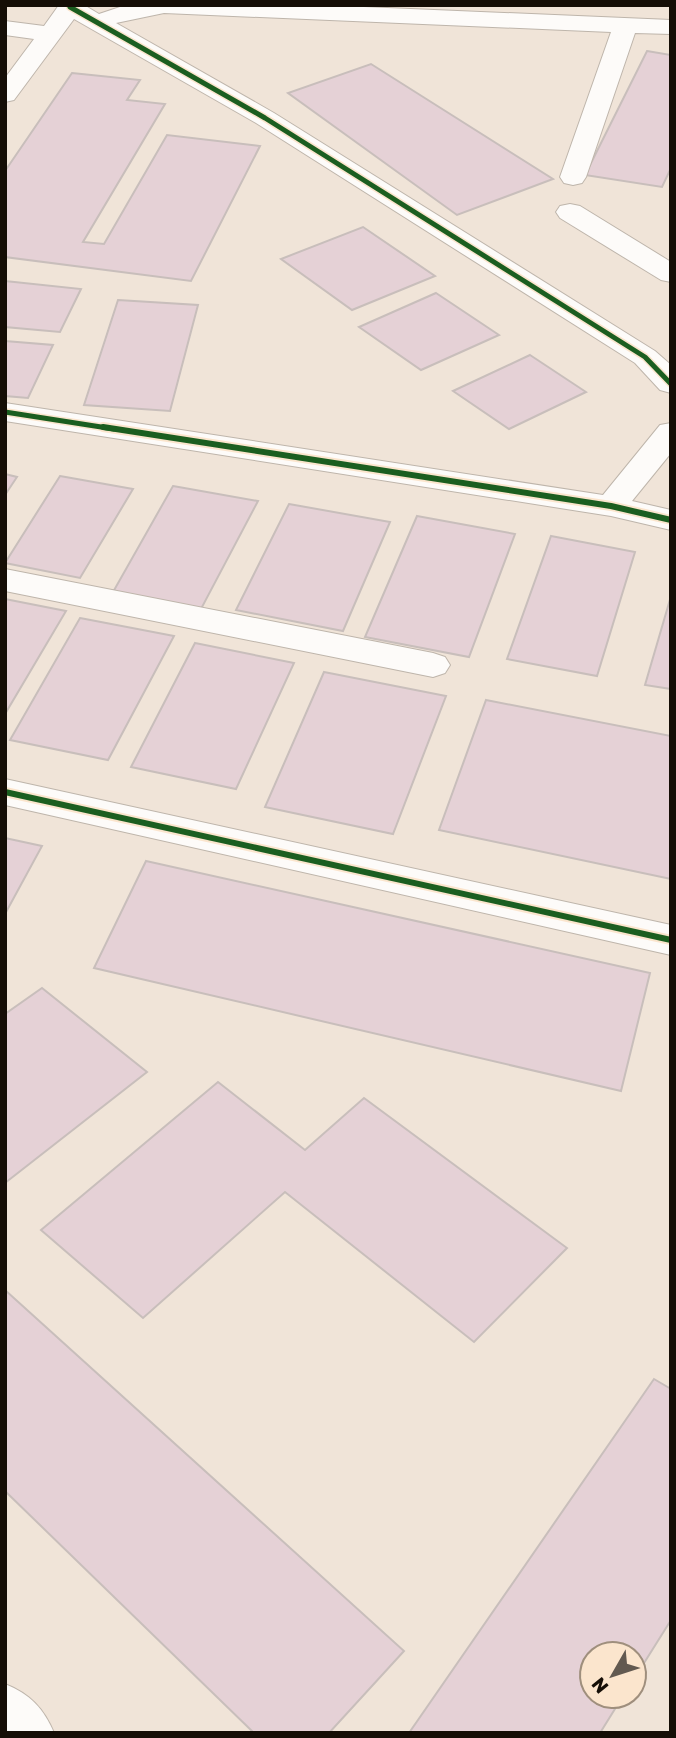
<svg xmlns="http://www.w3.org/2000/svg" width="676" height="1738" viewBox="0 0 676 1738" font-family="Rubik,sans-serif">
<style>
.building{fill:#e5d1d6;stroke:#c8bebb;stroke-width:2}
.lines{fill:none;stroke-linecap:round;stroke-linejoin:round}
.minor-casing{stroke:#beb5ab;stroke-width:2}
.minor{fill:#fdfbf9;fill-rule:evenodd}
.cycleway-far1-casing{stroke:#fbe5cd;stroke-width:8}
.cycleway-casing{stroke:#fbe5cd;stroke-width:10}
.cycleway-far1{stroke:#1b5e20;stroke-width:5}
.cycleway{stroke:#1b5e20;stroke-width:6}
</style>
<rect width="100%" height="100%" fill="#f0e4d8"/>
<!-- building -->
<g class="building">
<path d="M 647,51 L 671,55 L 671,168 L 662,187 L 585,175 Z"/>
<path d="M 371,64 L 553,179 L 457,215 L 288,93 Z"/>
<path d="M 72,73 L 140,80 L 127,100 L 165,104 L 83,242 L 104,244 L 167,135 L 260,146 L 191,281 L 5,257 L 5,171 Z"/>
<path d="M 363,227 L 435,276 L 352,310 L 281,259 Z"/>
<path d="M 5,281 L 81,289 L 60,332 L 5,327 Z"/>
<path d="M 436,293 L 499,335 L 421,370 L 359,327 Z"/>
<path d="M 118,300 L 198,305 L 170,411 L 84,405 Z"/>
<path d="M 5,341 L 53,345 L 28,398 L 5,396 Z"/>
<path d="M 530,355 L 586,392 L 509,429 L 453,391 Z"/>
<path d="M 5,474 L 17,477 L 5,495 Z"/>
<path d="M 60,476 L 133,489 L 80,578 L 5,563 Z"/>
<path d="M 173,486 L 258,501 L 201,609 L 113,592 Z"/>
<path d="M 289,504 L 390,522 L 343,631 L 236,610 Z"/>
<path d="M 417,516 L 515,534 L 469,657 L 365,637 Z"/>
<path d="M 551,536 L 635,552 L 597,676 L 507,659 Z"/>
<path d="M 671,596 L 671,689 L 645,685 Z"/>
<path d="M 5,599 L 66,611 L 5,714 Z"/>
<path d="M 80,618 L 174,636 L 108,760 L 10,740 Z"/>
<path d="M 195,643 L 294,663 L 236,789 L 131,767 Z"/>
<path d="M 324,672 L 446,696 L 393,834 L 265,807 Z"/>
<path d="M 486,700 L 671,736 L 671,879 L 439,830 Z"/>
<path d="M 5,838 L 42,846 L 5,914 Z"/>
<path d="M 146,861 L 650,973 L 621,1091 L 94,968 Z"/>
<path d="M 42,988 L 147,1072 L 5,1183 L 5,1014 Z"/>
<path d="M 218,1082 L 305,1150 L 364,1098 L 567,1248 L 474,1342 L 285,1192 L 143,1318 L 41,1230 Z"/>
<path d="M 5,1290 L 404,1651 L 329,1733 L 254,1733 L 5,1491 Z"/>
<path d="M 654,1379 L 671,1389 L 671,1620 L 634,1679 L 634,1654 L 592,1654 L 592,1696 L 623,1696 L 600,1733 L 409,1733 Z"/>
</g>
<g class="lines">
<defs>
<g id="minor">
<path d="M 59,5 L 84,5 L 99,14 L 126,5 L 317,5 L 671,20 L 671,34 L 635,33 L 586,177 L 582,183 L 573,185 L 564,183 L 560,177 L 611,32 L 164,13 L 116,23 L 274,113 L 655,351 L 671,365 L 671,393 L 660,390 L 635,363 L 256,123 L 74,19 L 14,100 L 5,102 L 5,78 L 34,39 L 5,35 L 5,21 L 44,26 Z"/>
<path d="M 570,204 L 580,206 L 671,262 L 671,282 L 661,280 L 560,218 L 556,212 L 560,206 Z"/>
<path d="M 5,403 L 603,495 L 660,425 L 671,423 L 671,453 L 632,501 L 671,510 L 671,530 L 611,516 L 5,421 Z"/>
<path d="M 5,569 L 433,653 L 445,657 L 450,665 L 445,673 L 433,677 L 5,591 Z"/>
<path d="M 5,779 L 671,925 L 671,955 L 5,805 Z"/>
<path d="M 5,1684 C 30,1694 44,1709 54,1733 L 5,1733 Z"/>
</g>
</defs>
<!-- minor casing -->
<use href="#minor" class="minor-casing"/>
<!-- minor -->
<use href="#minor" class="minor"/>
<defs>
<g id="cycleway-far1">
<path d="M 70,7 L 265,118 L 645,357 L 671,384"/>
<path d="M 5,412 L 114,429"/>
</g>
<g id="cycleway">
<path d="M 103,427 L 611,506 L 671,520"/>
<path d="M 5,792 L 671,940"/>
</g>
</defs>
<!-- cycleway-far1 casing -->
<use href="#cycleway-far1" class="cycleway-far1-casing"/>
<!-- cycleway casing -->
<use href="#cycleway" class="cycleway-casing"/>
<!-- cycleway-far1 -->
<use href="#cycleway-far1" class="cycleway-far1"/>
<!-- cycleway -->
<use href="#cycleway" class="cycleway"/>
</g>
<!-- border -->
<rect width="676" height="1738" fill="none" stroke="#150e06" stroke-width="14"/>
<!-- north arrow -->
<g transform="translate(613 1675) rotate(231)"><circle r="33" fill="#fbe5cd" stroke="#9f8f7d" stroke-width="2"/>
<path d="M0-5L12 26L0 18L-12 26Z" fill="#625950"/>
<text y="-10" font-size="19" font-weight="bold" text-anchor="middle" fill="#150e06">N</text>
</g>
</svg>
